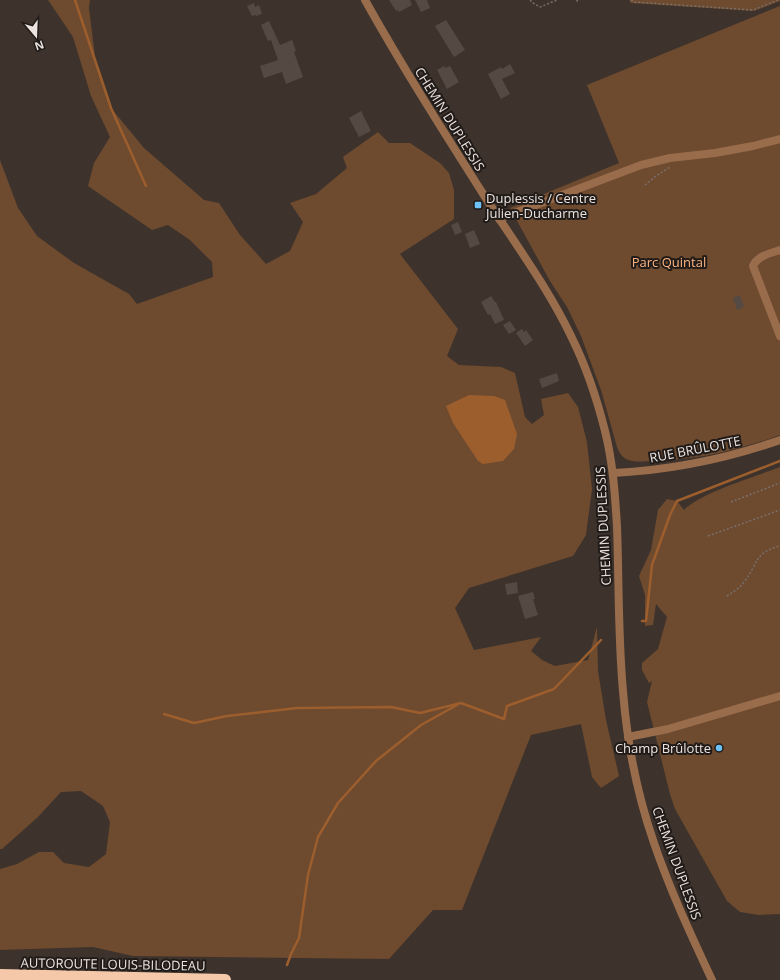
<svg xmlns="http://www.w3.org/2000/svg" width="780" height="980" viewBox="0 0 780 980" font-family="'Open Sans',sans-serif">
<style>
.green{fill:#6e4a2f}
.water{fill:#9d5e2e}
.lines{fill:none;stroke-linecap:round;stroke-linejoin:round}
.stream{stroke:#9d5e2e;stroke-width:2.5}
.building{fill:#554a43}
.path{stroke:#79706a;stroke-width:1.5;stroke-dasharray:2 2;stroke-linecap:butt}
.minor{stroke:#996c4c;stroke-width:8}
.highway{stroke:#f5c8aa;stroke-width:12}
.poi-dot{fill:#6ec2f3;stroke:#201b18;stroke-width:1.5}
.labels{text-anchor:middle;stroke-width:4;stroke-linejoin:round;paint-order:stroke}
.street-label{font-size:13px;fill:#eae3df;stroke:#201b18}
.poi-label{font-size:13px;fill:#eae3df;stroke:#201b18;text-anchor:start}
.park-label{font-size:13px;fill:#fcb481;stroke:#201b18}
</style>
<rect width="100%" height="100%" fill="#3d332c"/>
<!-- green -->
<g class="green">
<path d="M 48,0 L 90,0 L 89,8 L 96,65 L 111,108 L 144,148 L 204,200 L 219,203 L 240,235 L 266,264 L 290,251 L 303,222 L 290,203 L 316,194 L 347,168 L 343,157 L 378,132 L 389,143 L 410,143 L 440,163 L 449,173 L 454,190 L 454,219 L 400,254 L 458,329 L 447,356 L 459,365 L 501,367 L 515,373 L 525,417 L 532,424 L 544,415 L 541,399 L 568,393 L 578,407 L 587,442 L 592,489 L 586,535 L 573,556 L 469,588 L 455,608 L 474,650 L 541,637 L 531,651 L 542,660 L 555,666 L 588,660 L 597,627 L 598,671 L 606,720 L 619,776 L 601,788 L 592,777 L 581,724 L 531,735 L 462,910 L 433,910 L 389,959 L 133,956 L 93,947 L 0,950 L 0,869 L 17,864 L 39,852 L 53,852 L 64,863 L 89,867 L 106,854 L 110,822 L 103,806 L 81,791 L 61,792 L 38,817 L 2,849 L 0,849 L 0,160 L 18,208 L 37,236 L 74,263 L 129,294 L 137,304 L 213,277 L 212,262 L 190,240 L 168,225 L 152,230 L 88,186 L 94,163 L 110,137 L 91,96 L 73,37 Z"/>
<path d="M 629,0 L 780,0 L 780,1 L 754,11 L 631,3 Z"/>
<path d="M 780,6 L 780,435 C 738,450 697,460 653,461 C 645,461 634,463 626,459 C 621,456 619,452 617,447 L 601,390 L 581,336 L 567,307 L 550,281 L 510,208 L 619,163 L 587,85 Z"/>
<path d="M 780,467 L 780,914 L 759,915 L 740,912 L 727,901 L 675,809 L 670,794 L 647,702 L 652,681 L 649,683 L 642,670 L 642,663 L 658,649 L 667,617 L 656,604 L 653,625 L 645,626 L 645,595 L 639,576 L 651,550 L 658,510 L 667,499 L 677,501 L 684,510 C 701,492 755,477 780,467 Z"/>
</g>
<!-- water -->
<path class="water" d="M 469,395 L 494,396 L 505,400 L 517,434 L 514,449 L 503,461 L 483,464 L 478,461 L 453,423 L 446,406 Z"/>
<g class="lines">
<!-- stream -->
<g class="stream">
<path d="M 75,0 L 111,108 L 146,186"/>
<path d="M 642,621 L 646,621 L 652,565 L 670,515 L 677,501 L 780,461"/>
<path d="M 164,714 L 194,723 L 227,716 L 297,708 L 391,707 L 420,713 L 461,703 L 504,719 L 507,706 L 554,689 L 601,640"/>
<path d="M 287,965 L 291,954 L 299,938 L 308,875 L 318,837 L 338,803 L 376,761 L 421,725 L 457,705"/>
</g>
</g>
<!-- building -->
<g class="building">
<path d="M 389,0 L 410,0 L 412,5 L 399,12 L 398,10 L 396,11 Z"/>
<path d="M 415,0 L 427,0 L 430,8 L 421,12 Z"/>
<path d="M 254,3 L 255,7 L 259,5 L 262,14 L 256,16 L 256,15 L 252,16 L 247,6 Z"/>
<path d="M 446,20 L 465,50 L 454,57 L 435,26 Z"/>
<path d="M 269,21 L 280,45 L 292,40 L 296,51 L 294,52 L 303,77 L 286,84 L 282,72 L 264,78 L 260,66 L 278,60 L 271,40 L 268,41 L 261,25 Z"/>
<path d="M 510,64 L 515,73 L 502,79 L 510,94 L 501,99 L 488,74 L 501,67 L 502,69 Z"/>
<path d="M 444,66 L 445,68 L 450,66 L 459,82 L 447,89 L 437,70 Z"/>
<path d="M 361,111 L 371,131 L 359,137 L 349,118 Z"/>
<path d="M 458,222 L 462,232 L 455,235 L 451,225 Z"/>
<path d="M 474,230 L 480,244 L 470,248 L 465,234 Z"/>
<path d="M 740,295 L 744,307 L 737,310 L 733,298 Z"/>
<path d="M 491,296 L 495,302 L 496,302 L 504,320 L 495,324 L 490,314 L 488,315 L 481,302 Z"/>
<path d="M 510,321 L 516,330 L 509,334 L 503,325 Z"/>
<path d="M 522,329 L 524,332 L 526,330 L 533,340 L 525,346 L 516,333 Z"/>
<path d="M 557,373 L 559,381 L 542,388 L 539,379 Z"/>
<path d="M 517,582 L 518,593 L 507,595 L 505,584 Z"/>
<path d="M 533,592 L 535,599 L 533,599 L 538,615 L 525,619 L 518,596 Z"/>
</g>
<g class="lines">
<!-- path -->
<g class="path">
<path d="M 530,0 L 533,3 L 540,7 L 557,0"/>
<path d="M 577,0 L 577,1 L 580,0"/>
<path d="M 631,0 L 634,2 L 753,10 L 778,0"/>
<path d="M 645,185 L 656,176 L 670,167"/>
<path d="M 731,502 L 780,483"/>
<path d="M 708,536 L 780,510"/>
<path d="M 727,596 C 733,592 740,588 744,582 C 759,563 753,553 780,546"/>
</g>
<!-- minor -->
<g class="minor">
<path d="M 365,0 C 403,68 445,134 487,200 C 516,245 548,288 571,336 C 586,366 597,399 605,431 C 613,463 615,494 617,526 C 619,581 618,637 623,691 C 627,743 637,794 654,843 C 670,890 691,935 712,980"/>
<path d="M 499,219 L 641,165 L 670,158 L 715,153 L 753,146 L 780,139"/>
<path d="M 780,250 C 771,253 757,256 753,266 L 780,336"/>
<path d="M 614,473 C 671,470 726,459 780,440"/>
<path d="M 628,737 L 668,729 L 780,696"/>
</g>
<!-- highway -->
<path class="highway" d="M 0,975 L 225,980"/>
</g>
<!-- markers -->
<g class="poi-dot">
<rect x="474" y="201" width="8" height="8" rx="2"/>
<circle cx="719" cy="748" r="4"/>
</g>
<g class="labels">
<!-- street labels -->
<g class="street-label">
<text transform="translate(450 119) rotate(58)" y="5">CHEMIN DUPLESSIS</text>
<text transform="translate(695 449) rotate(-11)" y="5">RUE BRÛLOTTE</text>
<text transform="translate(603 526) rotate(-93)" y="5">CHEMIN DUPLESSIS</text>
<text transform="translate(677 863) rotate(70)" y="5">CHEMIN DUPLESSIS</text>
<text transform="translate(113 964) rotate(1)" y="5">AUTOROUTE LOUIS-BILODEAU</text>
</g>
<!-- poi labels -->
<g class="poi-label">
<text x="486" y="203">Duplessis / Centre<tspan x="486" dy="15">Julien-Ducharme</tspan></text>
<text x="711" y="753" text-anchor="end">Champ Brûlotte</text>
</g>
<!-- park labels -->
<g class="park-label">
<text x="669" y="267">Parc Quintal</text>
</g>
</g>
<!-- north arrow -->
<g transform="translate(36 36) rotate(161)" stroke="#201b18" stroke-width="3" paint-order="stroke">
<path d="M0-3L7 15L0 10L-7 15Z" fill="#eae3df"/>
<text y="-6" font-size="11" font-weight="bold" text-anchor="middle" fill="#eae3df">N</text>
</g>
</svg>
